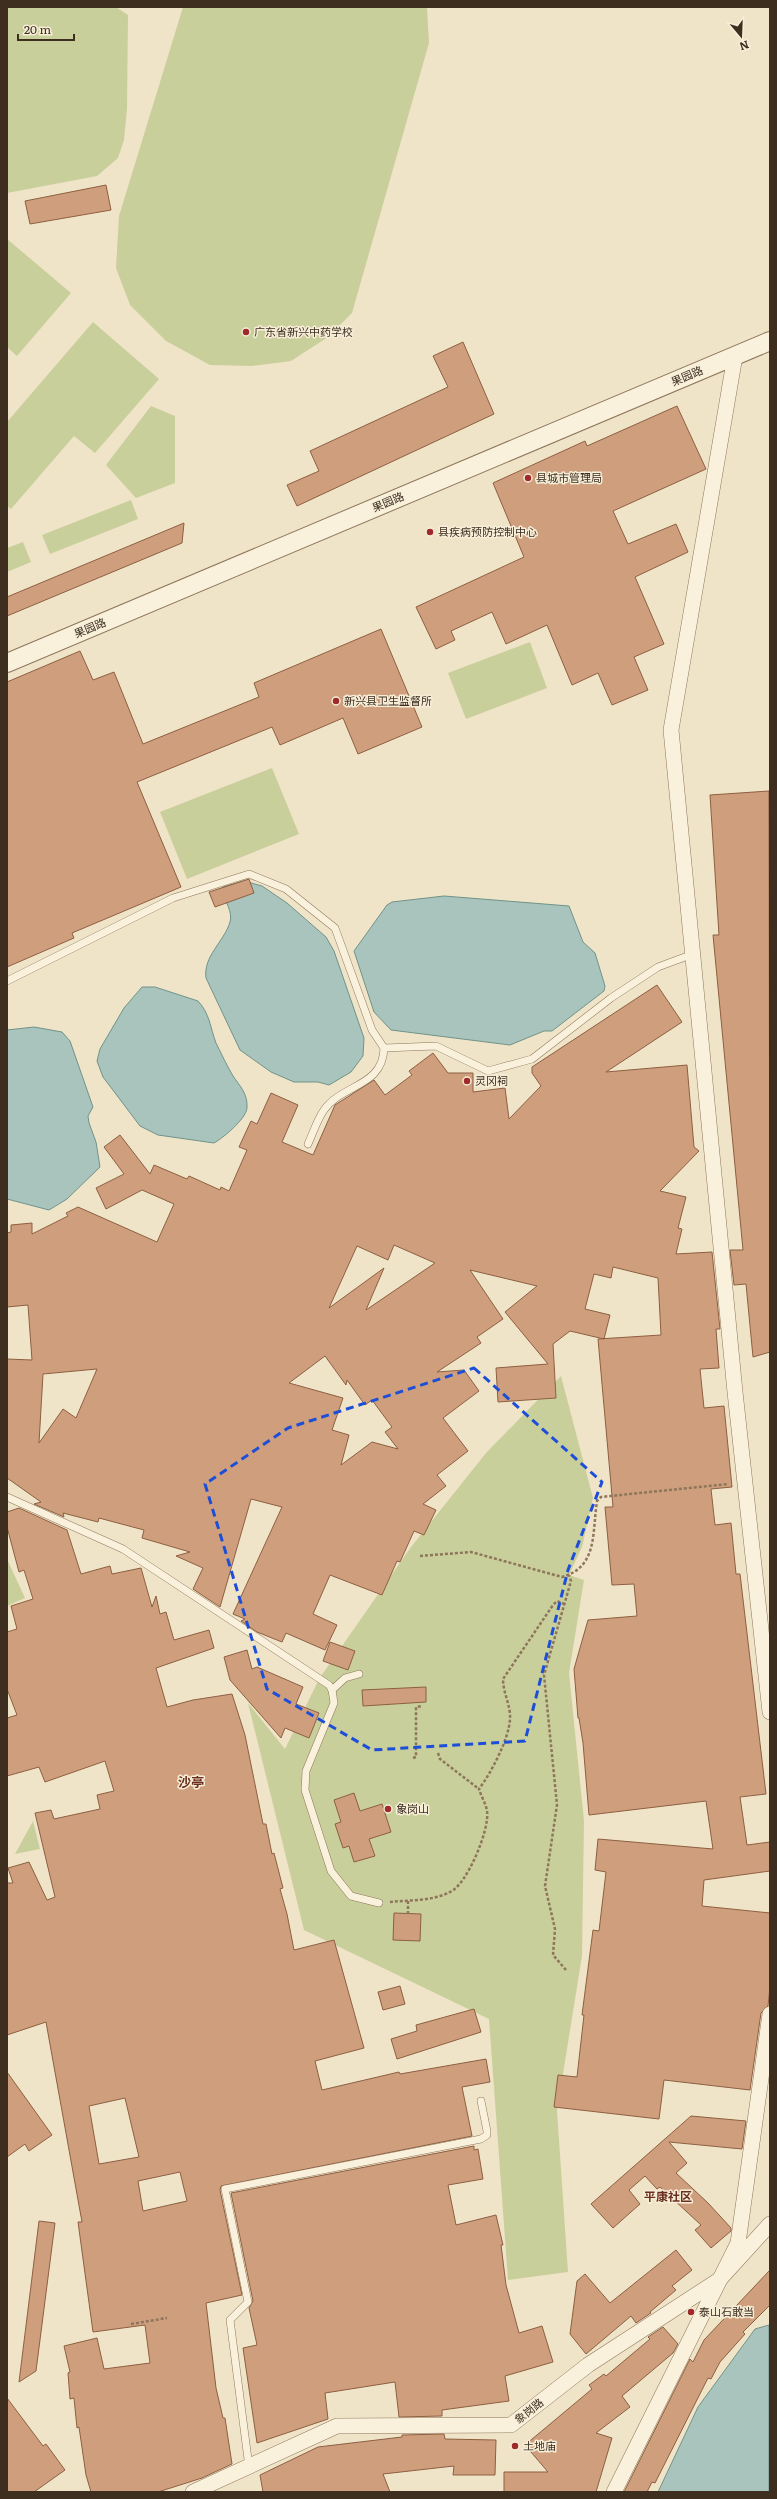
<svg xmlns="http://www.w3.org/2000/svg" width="777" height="2499" viewBox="0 0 777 2499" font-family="Literata,'Noto Sans SC',serif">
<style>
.green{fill:#c9cf9b}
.water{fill:#a9c4bc;stroke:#6f938a}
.building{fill:#cf9f7d;stroke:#8d5f41;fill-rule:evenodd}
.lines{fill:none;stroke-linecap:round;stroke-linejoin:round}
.service-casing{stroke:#8d765c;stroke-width:8}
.minor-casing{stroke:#8d765c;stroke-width:16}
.tertiary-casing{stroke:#8d765c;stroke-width:20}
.path{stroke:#8d765c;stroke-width:2.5;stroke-dasharray:3 2;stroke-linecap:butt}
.service{stroke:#faf1dc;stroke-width:7}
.minor{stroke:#faf1dc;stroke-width:15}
.tertiary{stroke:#faf1dc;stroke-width:18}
.marked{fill:none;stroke:#1d4ed8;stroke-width:3;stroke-dasharray:8 5;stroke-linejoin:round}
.poi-dot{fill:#9e2a2b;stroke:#f7eed8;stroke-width:1.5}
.labels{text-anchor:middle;stroke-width:3;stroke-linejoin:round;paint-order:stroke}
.poi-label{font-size:11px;fill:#3d2e20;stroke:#f7eed8;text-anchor:start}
.street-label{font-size:11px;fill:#3d2e20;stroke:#f7eed8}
.neighbourhood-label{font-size:12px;font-weight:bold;fill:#6b2e1e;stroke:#f7eed8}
.quarter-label{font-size:13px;font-weight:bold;fill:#6b2e1e;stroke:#f7eed8}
</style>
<rect width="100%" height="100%" fill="#f0e4c8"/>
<!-- green -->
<g class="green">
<path d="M 7,7 L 116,7 L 128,15 L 127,109 L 124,140 L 118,158 L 97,176 L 7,193 Z"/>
<path d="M 183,7 L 427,7 L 429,43 L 352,313 L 328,337 L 291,361 L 252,366 L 210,365 L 166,341 L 130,305 L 116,268 L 119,216 Z"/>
<path d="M 7,239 L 71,293 L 17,356 L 7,347 Z"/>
<path d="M 93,322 L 159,379 L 95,453 L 74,436 L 11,509 L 7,506 L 7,422 Z"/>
<path d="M 151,406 L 175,416 L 175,483 L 136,498 L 106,465 Z"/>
<path d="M 131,500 L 138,519 L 50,554 L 42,535 Z"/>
<path d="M 23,542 L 31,562 L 7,572 L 7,548 Z"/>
<path d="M 530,642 L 547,688 L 466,719 L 448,673 Z"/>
<path d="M 272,768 L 299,834 L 187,879 L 160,812 Z"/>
<path d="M 561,1376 L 593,1498 L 582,1547 L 569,1575 L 584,1580 L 569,1673 L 584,1821 L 582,1956 L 557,2111 L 568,2272 L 508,2280 L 489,2019 L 304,1930 L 248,1703 L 285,1749 L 319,1679 L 411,1547 L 486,1453 Z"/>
<path d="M 7,1559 L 25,1598 L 7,1606 Z"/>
<path d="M 33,1821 L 40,1849 L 15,1854 Z"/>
</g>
<!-- water -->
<g class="water">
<path d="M 244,881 L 262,886 L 287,903 L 326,937 L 334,951 L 364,1038 L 363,1056 L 351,1072 L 329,1085 L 318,1082 L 294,1082 L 271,1072 L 240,1050 L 206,978 C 203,956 224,942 230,922 C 233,912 225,901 222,892 L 223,887 Z"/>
<path d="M 444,896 L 569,906 L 583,942 L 595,953 L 605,986 L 604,991 L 552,1031 L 544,1031 L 510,1045 L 391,1030 L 374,1012 L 354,951 L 387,905 L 392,902 Z"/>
<path d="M 142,987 L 155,987 L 198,1001 C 210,1014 210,1027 216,1043 C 221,1053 227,1066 233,1076 C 240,1086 248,1094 247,1108 C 246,1119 223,1138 214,1143 L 158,1135 L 140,1126 L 103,1077 L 97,1061 L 100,1049 L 124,1008 Z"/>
<path d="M 34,1027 L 62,1032 L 70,1041 L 93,1107 L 88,1116 L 89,1123 L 96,1142 L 100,1167 L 67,1199 L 49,1210 L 7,1199 L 7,1030 Z"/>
<path d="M 769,2325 L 769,2492 L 658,2492 L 698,2407 L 755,2329 Z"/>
</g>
<!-- building -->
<g class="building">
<path d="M 106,185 L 111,210 L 30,224 L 25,201 Z"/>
<path d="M 463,342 L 494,414 L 297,506 L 287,485 L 319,471 L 310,451 L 448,387 L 433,356 Z"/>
<path d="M 677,406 L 706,469 L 613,511 L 628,544 L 676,524 L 688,552 L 635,577 L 664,644 L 634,657 L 648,690 L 612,705 L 598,673 L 572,685 L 547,625 L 506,644 L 492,612 L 451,631 L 455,640 L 436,649 L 416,607 L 524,557 L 493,483 L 585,441 L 587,446 Z"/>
<path d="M 184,523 L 182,543 L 7,616 L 7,597 Z"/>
<path d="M 381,629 L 422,727 L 358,754 L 343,718 L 280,745 L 272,727 L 137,782 L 181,887 L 72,933 L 74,938 L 7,967 L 7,682 L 80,651 L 93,680 L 114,672 L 143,744 L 259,697 L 254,683 Z"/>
<path d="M 769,791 L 770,1352 L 753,1357 L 746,1284 L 734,1285 L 730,1250 L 743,1250 L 713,935 L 719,935 L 710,795 Z"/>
<path d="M 249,879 L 254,893 L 215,907 L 209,892 Z"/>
<path d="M 657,985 L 682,1022 L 606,1072 L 687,1065 L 694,1147 L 699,1151 L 660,1191 L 686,1197 L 678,1228 L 682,1229 L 676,1254 L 712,1252 L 720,1329 L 716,1329 L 719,1368 L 700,1369 L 704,1408 L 724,1406 L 732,1487 L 711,1489 L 715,1525 L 731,1523 L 736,1574 L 740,1574 L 766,1794 L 740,1797 L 747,1845 L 770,1842 L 770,1871 L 704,1880 L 702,1906 L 770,1913 L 770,1987 L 768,2006 L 761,2013 L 750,2090 L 664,2080 L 659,2119 L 554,2107 L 558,2075 L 577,2077 L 584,2015 L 582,2015 L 593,1930 L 599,1931 L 606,1872 L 595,1870 L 598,1839 L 713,1849 L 706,1801 L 589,1815 L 583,1743 L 579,1718 L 578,1718 L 574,1669 L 588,1620 L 637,1616 L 634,1584 L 612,1585 L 605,1507 L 613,1507 L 598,1339 L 661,1335 L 658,1278 L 613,1267 L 611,1278 L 594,1274 L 585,1309 L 610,1315 L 604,1339 L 570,1331 L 553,1344 L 556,1398 L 498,1402 L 496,1368 L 548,1364 L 505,1312 L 537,1286 L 470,1270 L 503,1319 L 477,1337 L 481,1343 L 437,1372 L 464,1370 L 479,1391 L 443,1418 L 468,1451 L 437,1475 L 446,1486 L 423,1504 L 436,1510 L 424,1535 L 414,1531 L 400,1562 L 397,1561 L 382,1595 L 330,1575 L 313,1614 L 337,1625 L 325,1650 L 286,1633 L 282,1642 L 257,1632 L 241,1621 L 245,1619 L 233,1614 L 282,1507 L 251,1499 L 220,1607 L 193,1589 L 203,1568 L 176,1556 L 190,1552 L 142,1538 L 144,1530 L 99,1518 L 98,1522 L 63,1513 L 64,1517 L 34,1504 L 41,1502 L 7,1478 L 7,1359 L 32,1360 L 28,1305 L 7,1307 L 7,1233 L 11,1232 L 11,1225 L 32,1223 L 32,1234 L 68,1216 L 66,1213 L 78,1207 L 157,1242 L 174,1204 L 142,1190 L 106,1209 L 96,1188 L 124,1174 L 104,1147 L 120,1135 L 150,1174 L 154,1165 L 187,1179 L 189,1176 L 220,1190 L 221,1187 L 229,1191 L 247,1150 L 239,1147 L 251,1121 L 257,1124 L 271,1093 L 298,1105 L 282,1142 L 313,1155 L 335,1105 L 374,1080 L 385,1095 L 412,1075 L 409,1071 L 433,1053 L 448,1073 L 473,1073 L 473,1092 L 505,1088 L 509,1119 L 541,1086 L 532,1073 L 532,1067 ZM 394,1245 L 435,1263 L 366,1310 L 384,1268 L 329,1308 L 357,1246 L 388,1260 ZM 325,1356 L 346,1385 L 347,1380 L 365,1405 L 372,1400 L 392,1427 L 385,1432 L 398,1449 L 372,1442 L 341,1465 L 349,1435 L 332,1430 L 343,1398 L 289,1383 ZM 97,1369 L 76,1418 L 63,1409 L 39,1443 L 43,1374 Z"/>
<path d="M 19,1508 L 67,1530 L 81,1574 L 110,1566 L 112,1574 L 141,1568 L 152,1607 L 156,1596 L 160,1614 L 166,1612 L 174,1640 L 209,1630 L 214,1648 L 156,1668 L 167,1707 L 193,1700 L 232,1694 L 245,1735 L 263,1824 L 266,1824 L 272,1854 L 274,1853 L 283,1888 L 280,1889 L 287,1914 L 294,1950 L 334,1940 L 364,2048 L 315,2061 L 322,2090 L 399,2072 L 400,2074 L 486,2059 L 490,2082 L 462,2087 L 472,2136 L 221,2186 L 220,2190 L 242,2295 L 206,2303 L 216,2388 L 223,2418 L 225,2418 L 232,2464 L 202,2478 L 158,2492 L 91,2492 L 86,2475 L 79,2427 L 77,2428 L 74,2398 L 70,2399 L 68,2373 L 70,2372 L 64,2346 L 97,2338 L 104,2369 L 150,2363 L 145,2325 L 93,2332 L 78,2222 L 82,2222 L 46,2022 L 7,2035 L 7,1883 L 13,1883 L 8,1868 L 29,1862 L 47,1900 L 55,1897 L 35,1813 L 51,1810 L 54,1819 L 100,1809 L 97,1795 L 114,1791 L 105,1761 L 45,1782 L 39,1767 L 7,1776 L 7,1718 L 17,1715 L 7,1689 L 7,1632 L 17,1629 L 11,1606 L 33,1599 L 24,1570 L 19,1572 L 7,1527 L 7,1512 ZM 125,2098 L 139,2157 L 99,2164 L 89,2106 ZM 180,2172 L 187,2201 L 143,2211 L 138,2181 Z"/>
<path d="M 330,1642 L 355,1651 L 348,1670 L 323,1661 Z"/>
<path d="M 247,1650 L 252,1669 L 257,1667 L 303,1687 L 296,1704 L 319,1713 L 309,1738 L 285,1728 L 281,1738 L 230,1680 L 224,1657 Z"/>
<path d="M 426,1687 L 426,1702 L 363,1706 L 362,1690 Z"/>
<path d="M 354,1793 L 360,1811 L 382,1804 L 391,1832 L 369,1839 L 375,1856 L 354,1862 L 349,1846 L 343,1848 L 335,1824 L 341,1822 L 334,1800 Z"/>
<path d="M 394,1913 L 421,1914 L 420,1941 L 393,1940 Z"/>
<path d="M 400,1986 L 405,2004 L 383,2010 L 378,1992 Z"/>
<path d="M 474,2009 L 481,2032 L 397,2059 L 391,2039 L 417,2031 L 416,2025 Z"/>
<path d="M 7,2072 L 52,2135 L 29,2151 L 25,2144 L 7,2157 Z"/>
<path d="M 691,2116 L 746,2121 L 742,2149 L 669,2142 L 687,2163 L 676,2173 L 708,2203 L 731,2228 L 731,2231 L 711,2248 L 695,2230 L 701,2225 L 660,2187 L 657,2189 L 645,2176 L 629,2190 L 640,2204 L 613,2228 L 591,2204 Z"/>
<path d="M 474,2146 L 474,2150 L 478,2149 L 483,2179 L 448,2185 L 456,2225 L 496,2215 L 503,2245 L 501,2245 L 506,2285 L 519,2333 L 542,2326 L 553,2362 L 505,2376 L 509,2401 L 442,2410 L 442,2416 L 399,2417 L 395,2382 L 325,2393 L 328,2419 L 257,2443 L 243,2348 L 257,2345 L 249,2308 L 253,2301 L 231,2193 Z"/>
<path d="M 39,2221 L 55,2223 L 36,2371 L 19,2382 Z"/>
<path d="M 676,2250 L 692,2270 L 672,2286 L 676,2290 L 650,2312 L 651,2313 L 636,2323 L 631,2316 L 586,2354 L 570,2334 L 577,2281 L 585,2274 L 610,2303 Z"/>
<path d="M 770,2270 L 770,2305 L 743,2332 L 745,2334 L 720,2362 L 711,2379 L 708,2378 L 655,2483 L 652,2482 L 647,2492 L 624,2492 L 690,2359 L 693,2362 L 704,2340 Z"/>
<path d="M 663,2327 L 678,2344 L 673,2353 L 622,2396 L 630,2407 L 596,2433 L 612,2438 L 596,2492 L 504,2492 L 504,2472 L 548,2472 L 525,2445 L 592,2389 L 589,2385 L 604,2374 L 606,2376 L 650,2339 L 648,2337 Z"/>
<path d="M 7,2398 L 43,2446 L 46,2444 L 65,2470 L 34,2492 L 7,2492 Z"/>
<path d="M 444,2434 L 445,2439 L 496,2440 L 495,2475 L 453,2475 L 454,2466 L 383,2474 L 390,2492 L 263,2492 L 260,2475 L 318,2447 L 402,2437 L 402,2435 Z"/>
</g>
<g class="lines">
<defs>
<g id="service">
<path d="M 7,981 L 173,898 L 249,874 L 286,889 L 335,928 L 372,1030 L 384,1048 L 436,1046 L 488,1071 L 532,1059 L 611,998 L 658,967 L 693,954"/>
<path d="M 308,1144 C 313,1133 317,1120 324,1110 C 342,1084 383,1087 384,1048"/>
<path d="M 7,1497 L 123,1549 L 329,1685 L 332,1690 L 334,1703 L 306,1771 L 305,1790 L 331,1871 L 351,1896 L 379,1903"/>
<path d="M 332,1690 L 345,1678 L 359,1674"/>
<path d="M 249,2467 L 230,2320 L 248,2302 L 225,2189 L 481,2139 L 487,2135 L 487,2131 L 481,2101"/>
</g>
<g id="minor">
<path d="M 735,356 L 671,730 L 735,1392 L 770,1712"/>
<path d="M 193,2492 L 337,2426 L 511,2425 L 588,2365 L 719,2280 L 770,2224"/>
<path d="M 614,2492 L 738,2243 L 770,2014"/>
</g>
<path id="tertiary" d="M 7,663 L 770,341"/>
</defs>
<!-- service casing -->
<use href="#service" class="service-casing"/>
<!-- minor casing -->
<use href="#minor" class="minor-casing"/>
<!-- tertiary casing -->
<use href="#tertiary" class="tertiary-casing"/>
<!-- path -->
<g class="path">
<path d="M 420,1556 L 471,1552 L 562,1577 C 598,1567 592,1533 597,1501 L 601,1497 L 728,1484"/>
<path d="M 438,1753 L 440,1759 L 479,1789"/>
<path d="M 413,1758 L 416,1757 L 416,1707 L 422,1706"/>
<path d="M 390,1902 C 410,1900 433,1901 450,1892 C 467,1885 490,1829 487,1811 C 486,1804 481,1796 479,1789 C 491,1773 509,1739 510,1719 C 511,1706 503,1693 503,1679 L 553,1605 L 557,1601 L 564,1604"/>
<path d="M 408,1914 L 408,1900"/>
<path d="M 566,1970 L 553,1955 L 555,1929 L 545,1886 L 557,1805 L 544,1675 L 571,1581 L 569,1575"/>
<path d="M 131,2324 L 167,2318"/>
</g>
<!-- service -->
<use href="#service" class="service"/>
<!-- minor -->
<use href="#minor" class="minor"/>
<!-- tertiary -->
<use href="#tertiary" class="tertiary"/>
</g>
<!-- marked area -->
<path class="marked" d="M 474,1368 L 602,1482 L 568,1570 L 525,1741 L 372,1750 L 267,1689 L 205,1484 L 288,1428 Z"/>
<!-- markers -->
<g class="poi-dot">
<circle cx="246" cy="332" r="4"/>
<circle cx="528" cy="478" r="4"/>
<circle cx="430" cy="532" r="4"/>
<circle cx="336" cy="701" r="4"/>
<circle cx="467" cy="1081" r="4"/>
<circle cx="388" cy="1809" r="4"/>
<circle cx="691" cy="2312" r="4"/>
<circle cx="515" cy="2446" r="4"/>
</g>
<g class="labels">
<!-- poi labels -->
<g class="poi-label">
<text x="254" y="336">广东省新兴中药学校</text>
<text x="536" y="482">县城市管理局</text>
<text x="438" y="536">县疾病预防控制中心</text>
<text x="344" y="705">新兴县卫生监督所</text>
<text x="475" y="1085">灵冈祠</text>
<text x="396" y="1813">象岗山</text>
<text x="699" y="2316">泰山石敢当</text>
<text x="523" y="2450">土地庙</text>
</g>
<!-- street labels -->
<g class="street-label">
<text transform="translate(687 376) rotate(-23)" y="4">果园路</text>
<text transform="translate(388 502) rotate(-23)" y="4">果园路</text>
<text transform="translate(90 628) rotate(-23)" y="4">果园路</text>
<text transform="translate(529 2411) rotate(-38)" y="4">象岗路</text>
</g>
<!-- neighbourhood labels -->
<g class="neighbourhood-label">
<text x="668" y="2201">平康社区</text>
</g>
<!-- quarter labels -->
<g class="quarter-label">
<text x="191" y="1787">沙亭</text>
</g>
</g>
<!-- border -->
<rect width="777" height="2499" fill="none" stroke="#3d2e20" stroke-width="16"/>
<!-- north arrow -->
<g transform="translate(741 36) rotate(161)" stroke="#f7eed8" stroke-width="3" paint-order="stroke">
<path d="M0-3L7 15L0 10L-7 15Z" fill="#3d2e20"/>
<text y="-6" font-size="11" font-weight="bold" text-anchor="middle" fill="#3d2e20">N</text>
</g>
<!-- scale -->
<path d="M18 34v6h56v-6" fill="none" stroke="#3d2e20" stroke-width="2"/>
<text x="24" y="34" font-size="12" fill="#3d2e20" stroke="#f7eed8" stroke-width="3" paint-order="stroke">20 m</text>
</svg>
